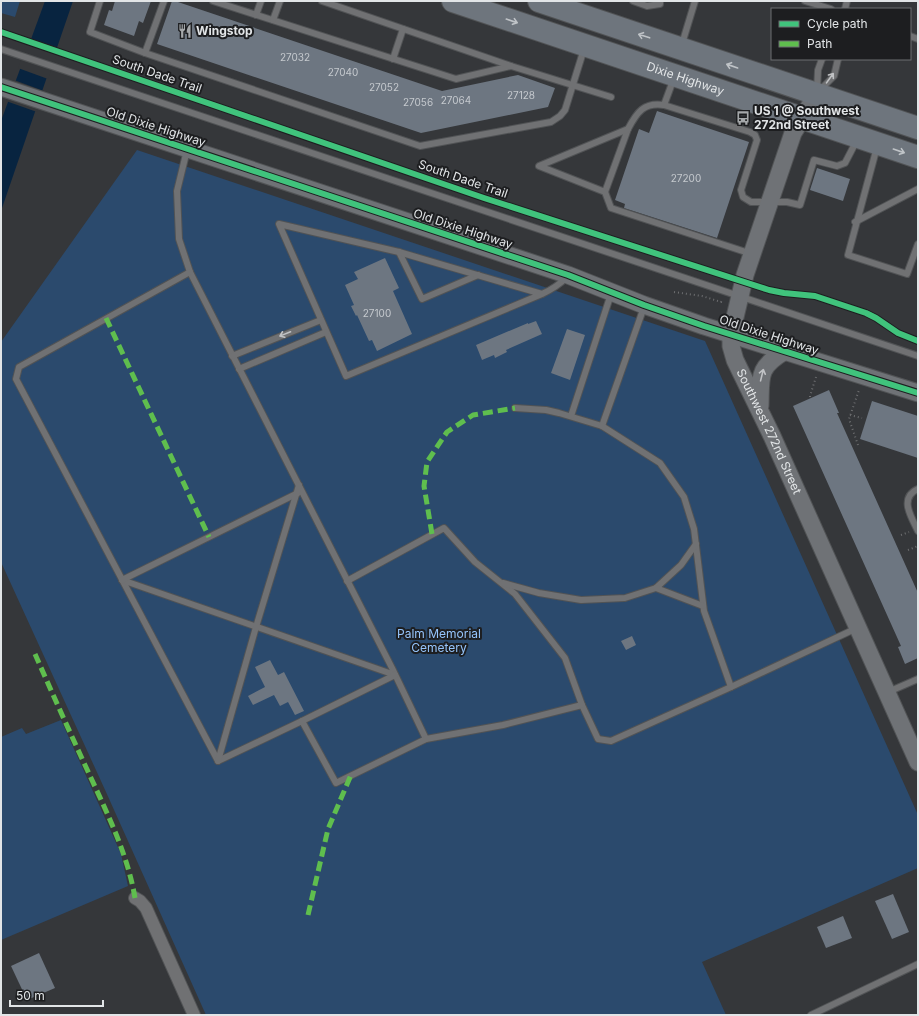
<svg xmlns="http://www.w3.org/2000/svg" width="919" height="1016" viewBox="0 0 919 1016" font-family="Inter,sans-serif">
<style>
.green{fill:#2b4a6d}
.water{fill:#082440}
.pier{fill:#35373a}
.building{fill:#6d7681}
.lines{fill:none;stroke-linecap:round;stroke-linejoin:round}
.lane-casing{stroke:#515355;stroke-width:8}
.street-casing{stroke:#515355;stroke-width:14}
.secondary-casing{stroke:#515355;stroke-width:19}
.highway-casing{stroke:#515355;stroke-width:24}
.path{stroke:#6d6e70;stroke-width:2;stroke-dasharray:1 3;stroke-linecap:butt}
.lane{stroke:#707173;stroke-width:6}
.street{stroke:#707173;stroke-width:12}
.secondary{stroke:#6f7276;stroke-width:17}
.highway{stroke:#6e757d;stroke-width:22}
.quiet{stroke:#5fbe4e;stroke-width:5;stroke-dasharray:10 5;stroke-linecap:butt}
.cycleway-casing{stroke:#1d1e20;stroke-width:8}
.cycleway{stroke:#40c37c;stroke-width:6}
.oneway{stroke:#bfc3c7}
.oneway2{stroke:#c0c2c4}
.oneway3{stroke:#c0c2c5}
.labels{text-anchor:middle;stroke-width:4;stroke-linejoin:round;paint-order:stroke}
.number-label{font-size:10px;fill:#c5c9ce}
.poi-label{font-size:12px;font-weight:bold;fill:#e2e5e7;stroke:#1d1e20;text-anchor:start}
.street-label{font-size:12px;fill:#e2e5e7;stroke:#1d1e20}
.park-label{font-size:12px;fill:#95c4fb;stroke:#1d1e20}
</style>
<rect width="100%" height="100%" fill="#35373a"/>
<!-- green -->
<g class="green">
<path d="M 1,1 L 20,1 L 15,17 L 1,13 Z"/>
<path d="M 137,150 L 705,341 L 918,815 L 918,868 L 702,962 L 726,1015 L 206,1015 L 106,792 L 1,562 L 1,342 Z"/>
<path d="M 61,720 L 121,854 L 128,886 L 1,940 L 1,737 L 22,728 L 26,734 Z"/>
</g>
<!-- water -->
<path class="water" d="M 45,1 L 73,1 L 1,211 L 1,121 Z"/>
<!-- pier -->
<g class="pier">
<path d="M 29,38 L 59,48 L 48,79 L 18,68 Z"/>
<path d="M 14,80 L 44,91 L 37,112 L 6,101 Z"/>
</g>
<!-- building -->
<g class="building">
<path d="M 115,1 L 151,1 L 143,23 L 139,21 L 134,36 L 104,25 L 109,10 L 112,11 Z"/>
<path d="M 172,1 L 175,1 L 442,91 L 518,75 L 555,88 L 548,107 L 421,133 L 157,44 Z"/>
<path d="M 657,111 L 749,142 L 717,238 L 624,208 L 625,204 L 615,200 L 639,129 L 649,133 Z"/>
<path d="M 817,168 L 850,179 L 843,201 L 810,190 Z"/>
<path d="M 385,258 L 399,288 L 393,291 L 412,334 L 377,351 L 372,340 L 369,341 L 357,315 L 356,316 L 351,306 L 354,305 L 345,285 L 358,279 L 354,272 Z"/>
<path d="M 536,321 L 542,334 L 506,350 L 507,352 L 495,358 L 494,355 L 482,360 L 476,345 L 528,323 L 528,324 Z"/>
<path d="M 567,329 L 585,335 L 570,380 L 551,373 Z"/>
<path d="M 829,390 L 839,413 L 837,413 L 918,593 L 918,658 L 905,664 L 898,647 L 901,646 L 793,406 Z"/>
<path d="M 872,401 L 918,416 L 918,458 L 860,439 Z"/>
<path d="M 632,636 L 636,645 L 626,650 L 621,641 Z"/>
<path d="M 270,660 L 278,675 L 284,672 L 304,711 L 295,715 L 288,702 L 280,706 L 274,695 L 253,705 L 248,696 L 265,687 L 255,667 Z"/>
<path d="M 893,894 L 909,932 L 892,939 L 875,901 Z"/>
<path d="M 843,916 L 852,938 L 826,948 L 817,927 Z"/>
<path d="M 39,953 L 55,988 L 27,1000 L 11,966 Z"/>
</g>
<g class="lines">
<defs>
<g id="lane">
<path d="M 100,1 L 90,32 L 145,53 L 420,146 L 551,122 L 560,116 L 565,110 L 584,49"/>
<path d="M 213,1 L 456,79 L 511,66 L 611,97"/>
<path d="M 322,1 L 511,66"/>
<path d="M 633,1 L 647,6 L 660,4 L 660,1"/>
<path d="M 805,1 L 831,9"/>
<path d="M 845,9 L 847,1"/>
<path d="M 256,15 L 261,1"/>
<path d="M 273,20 L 280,1"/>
<path d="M 910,36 L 918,39"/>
<path d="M 682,44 L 695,1"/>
<path d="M 1,49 L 918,356"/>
<path d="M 145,53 L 164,1"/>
<path d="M 393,59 L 403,29"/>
<path d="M 820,90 L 834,76 L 838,59"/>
<path d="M 817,91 L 818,70 L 822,59"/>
<path d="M 664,105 L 674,78"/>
<path d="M 877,147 L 848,255 L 907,274 L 918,244"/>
<path d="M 187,150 L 177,191 L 179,239 L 190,272 L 392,668 L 426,739"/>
<path d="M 605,192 L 628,129"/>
<path d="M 855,222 L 918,189"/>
<path d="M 399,252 L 422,299 L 478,275"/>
<path d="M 752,254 L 611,208 L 605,192 L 539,166 L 628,129 C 637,112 644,102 664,105 L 750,132 L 755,135 L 757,140 L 741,190 L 743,197 L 751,202 L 787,202 L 800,205 L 814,160 L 837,166 L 845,163 L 857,140"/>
<path d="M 190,272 L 19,367 L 16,379 L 218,761 L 302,721 L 336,783 L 426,739 L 503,725 L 582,705 L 598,739 L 611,741 L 731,687 L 857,628"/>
<path d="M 542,294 L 399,252 L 279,224 L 346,376 L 542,294 C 553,289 559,285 567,277"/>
<path d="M 232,356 L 321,320"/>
<path d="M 239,369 L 326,332"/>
<path d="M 515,408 L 546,410 L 559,413 L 602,426 L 644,307"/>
<path d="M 571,416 L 611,294"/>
<path d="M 602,426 L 660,463 L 684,497 L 694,529 L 704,611 L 731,687"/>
<path d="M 918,489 C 898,498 912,518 918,531"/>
<path d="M 122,580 L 395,675"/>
<path d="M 122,580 L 298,493"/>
<path d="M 347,581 L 444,528 L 475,562 L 515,594 L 565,658 L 582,705"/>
<path d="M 503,583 L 539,593 L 581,600 L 625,598 L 656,588 L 681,565 L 696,544"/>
<path d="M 656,588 L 703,606"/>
<path d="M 888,692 L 918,679"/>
<path d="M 302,721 L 395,675"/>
<path d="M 218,761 L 256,627 L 299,485"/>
<path d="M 811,1015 L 918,964"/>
</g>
<path id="street" d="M 135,898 L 140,901 L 146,908 L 194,1015"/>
<g id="secondary">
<path d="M 1,87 L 568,275 L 644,305 L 704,326 L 918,393"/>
<path id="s1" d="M 817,94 L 793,133 L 745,275 L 731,334 L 731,346 L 735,360 L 772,436 L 918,762"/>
<path d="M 760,406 C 761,376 757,368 785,351"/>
</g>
<g id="highway">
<path id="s2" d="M 453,1 L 918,157"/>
<path d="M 539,1 L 918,128"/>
</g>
</defs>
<!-- lane casing -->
<use href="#lane" class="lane-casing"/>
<!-- street casing -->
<use href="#street" class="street-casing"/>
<!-- secondary casing -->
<use href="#secondary" class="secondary-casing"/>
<!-- highway casing -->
<use href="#highway" class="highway-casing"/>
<!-- path -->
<g class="path">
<path d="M 674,292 L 702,296 L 721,302 L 722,300"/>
<path d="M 810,397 L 810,396 L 816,377"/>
<path d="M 850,415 L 862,418"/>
<path d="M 858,445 L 849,419 L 859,390"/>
<path d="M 901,535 L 909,532"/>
<path d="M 908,550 L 918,546"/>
</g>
<!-- lane -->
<use href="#lane" class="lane"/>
<!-- street -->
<use href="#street" class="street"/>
<!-- secondary -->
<use href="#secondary" class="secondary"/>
<!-- highway -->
<use href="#highway" class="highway"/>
<!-- quiet -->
<g class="quiet">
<path d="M 106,318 L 209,537"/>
<path d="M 432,534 L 424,486 L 427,462 L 447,432 L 473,415 L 515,408"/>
<path d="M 35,654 C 53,695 72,737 91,778 C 109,817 128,856 135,898"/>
<path d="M 308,915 L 328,829 L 351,775"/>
</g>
<defs>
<g id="cycleway">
<path d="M 1,32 L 484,198 L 769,290 L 784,293 L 815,296 L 866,313 L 876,318 L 898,333 L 918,341"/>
<path d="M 1,87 L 568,275 L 644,305 L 704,326 L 918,393"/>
</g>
</defs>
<!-- cycleway casing -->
<use href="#cycleway" class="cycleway-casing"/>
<!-- cycleway -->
<use href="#cycleway" class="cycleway"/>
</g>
<!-- one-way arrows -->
<defs><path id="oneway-shaft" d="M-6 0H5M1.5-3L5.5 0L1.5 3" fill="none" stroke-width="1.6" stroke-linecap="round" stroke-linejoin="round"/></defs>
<g class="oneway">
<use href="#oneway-shaft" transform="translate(512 21) rotate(19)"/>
<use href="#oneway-shaft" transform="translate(644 36) rotate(-162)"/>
<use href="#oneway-shaft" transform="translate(732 66) rotate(-161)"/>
<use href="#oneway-shaft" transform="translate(899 151) rotate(19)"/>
</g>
<g class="oneway2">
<use href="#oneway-shaft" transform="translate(830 78) rotate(-54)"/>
<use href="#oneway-shaft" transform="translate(285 334) rotate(158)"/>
</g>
<use class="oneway3" href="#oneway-shaft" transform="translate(762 375) rotate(-76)"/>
<!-- icons -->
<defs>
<symbol id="restaurant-bare" viewBox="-9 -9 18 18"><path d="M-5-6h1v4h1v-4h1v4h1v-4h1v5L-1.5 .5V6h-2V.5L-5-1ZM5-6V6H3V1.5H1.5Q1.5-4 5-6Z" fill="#a5a8aa" stroke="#1d1e20" stroke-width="2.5" paint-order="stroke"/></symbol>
<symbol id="bus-bare" viewBox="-9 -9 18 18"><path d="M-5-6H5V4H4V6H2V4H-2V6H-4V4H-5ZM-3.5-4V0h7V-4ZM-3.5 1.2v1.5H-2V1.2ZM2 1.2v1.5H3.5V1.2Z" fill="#a5a8aa" stroke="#1d1e20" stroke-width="2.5" paint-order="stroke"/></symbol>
</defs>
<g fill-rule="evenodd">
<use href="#restaurant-bare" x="175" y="21" width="20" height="20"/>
<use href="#bus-bare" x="733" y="108" width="20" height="20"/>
</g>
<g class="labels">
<!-- number labels -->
<g class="number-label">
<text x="295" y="61">27032</text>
<text x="343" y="76">27040</text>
<text x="384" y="91">27052</text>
<text x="521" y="99">27128</text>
<text x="456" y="104">27064</text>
<text x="418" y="106">27056</text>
<text x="686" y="182">27200</text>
<text x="377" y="317">27100</text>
</g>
<!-- poi labels -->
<g class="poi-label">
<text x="196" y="35">Wingstop</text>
<text x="754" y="115">US 1 @ Southwest<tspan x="754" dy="14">272nd Street</tspan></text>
</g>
<!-- street labels -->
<g class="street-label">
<text transform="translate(157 74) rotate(19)" y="4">South Dade Trail</text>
<text dy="4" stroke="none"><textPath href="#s2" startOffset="245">Dixie Highway</textPath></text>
<text transform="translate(156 127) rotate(18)" y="4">Old Dixie Highway</text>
<text transform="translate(463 179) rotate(19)" y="4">South Dade Trail</text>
<text transform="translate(463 229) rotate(18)" y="4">Old Dixie Highway</text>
<text transform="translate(769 335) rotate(18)" y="4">Old Dixie Highway</text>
<text dy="4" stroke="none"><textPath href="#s1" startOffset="362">Southwest 272nd Street</textPath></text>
</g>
<!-- park labels -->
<g class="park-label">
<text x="439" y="638">Palm Memorial<tspan x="439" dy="14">Cemetery</tspan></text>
</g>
</g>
<!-- border -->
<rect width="919" height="1016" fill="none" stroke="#e2e5e7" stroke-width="4"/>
<!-- legend -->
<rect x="771" y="8" width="140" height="52" fill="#1d1e20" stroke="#6c6e70"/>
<rect x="779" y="21" width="20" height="6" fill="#40c37c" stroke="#6c6e70"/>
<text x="807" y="28" font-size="12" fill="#e2e5e7">Cycle path</text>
<rect x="779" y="41" width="20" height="6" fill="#5fbe4e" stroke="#6c6e70"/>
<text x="807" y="48" font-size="12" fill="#e2e5e7">Path</text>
<!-- scale -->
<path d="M10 1000v6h93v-6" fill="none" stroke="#e2e5e7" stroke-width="2"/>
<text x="16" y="1000" font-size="12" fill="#e2e5e7" stroke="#1d1e20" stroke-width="3" paint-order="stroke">50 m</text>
</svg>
